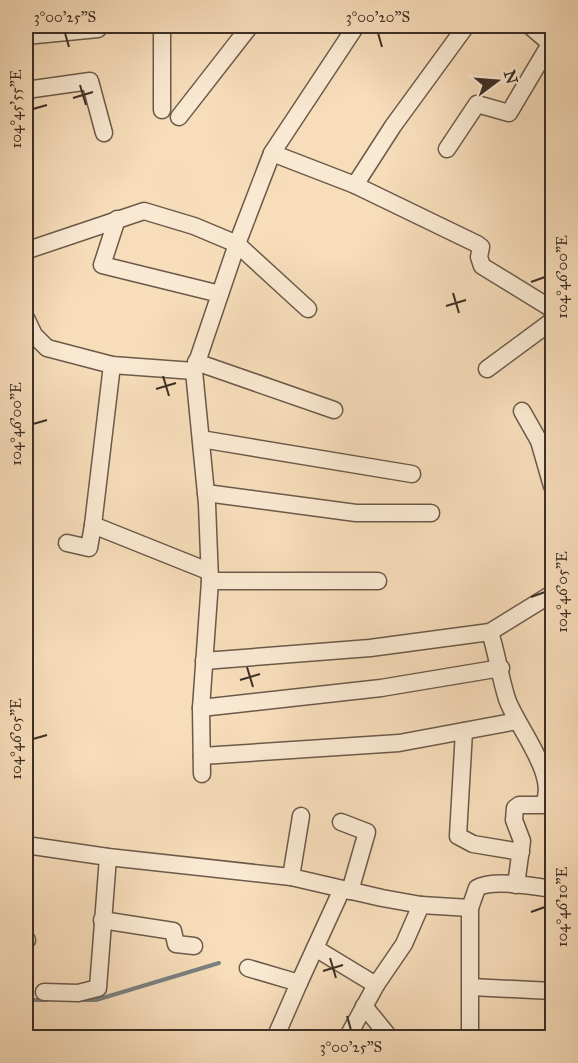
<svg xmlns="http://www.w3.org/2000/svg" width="578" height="1063" viewBox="0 0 578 1063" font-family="'IM FELL Great Primer',serif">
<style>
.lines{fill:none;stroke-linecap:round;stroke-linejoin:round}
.stream{stroke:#7a8180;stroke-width:4}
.minor-casing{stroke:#6b5a4a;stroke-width:19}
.minor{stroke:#fae9d2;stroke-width:16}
.ticks{fill:none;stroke:#3c2e25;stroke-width:2}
.neatline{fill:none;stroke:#3c2e25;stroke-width:2}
.ticks-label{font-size:15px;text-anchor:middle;fill:#3c2e25}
</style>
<rect width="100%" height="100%" fill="#f7ddba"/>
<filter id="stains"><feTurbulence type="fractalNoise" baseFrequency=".00333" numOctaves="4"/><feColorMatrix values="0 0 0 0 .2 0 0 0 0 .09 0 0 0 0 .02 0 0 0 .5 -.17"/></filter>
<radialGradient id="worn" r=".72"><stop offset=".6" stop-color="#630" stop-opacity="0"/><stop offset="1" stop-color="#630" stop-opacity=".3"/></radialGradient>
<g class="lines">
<!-- stream -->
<g class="stream">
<path d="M 26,1000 L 47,1000"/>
<path d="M 78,1000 L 96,1000 L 219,963"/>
</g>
<defs>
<g id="minor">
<path d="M 162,26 L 162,110"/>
<path d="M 530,26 L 552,45"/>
<path d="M 26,36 L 98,29"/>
<path d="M 26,90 L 90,81 L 104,133"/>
<path d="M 179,117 L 250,26"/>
<path d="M 447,149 L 477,104 L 509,113 L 550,44"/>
<path d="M 272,153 L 355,185 L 477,244 L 481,247 L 479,257 L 482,266 L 552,309"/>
<path d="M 355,185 L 393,126 L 466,26"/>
<path d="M 117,219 L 102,265 L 220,294"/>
<path d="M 28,250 L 144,211 L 194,226 L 237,244 L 308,309"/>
<path d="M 26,318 L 34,335 L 47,348 L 112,365 L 194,371"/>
<path d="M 196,362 L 334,410"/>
<path d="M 112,365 L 93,525 L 208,571"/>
<path d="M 487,369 L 552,321"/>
<path d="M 522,411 L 539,441 L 552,486"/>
<path d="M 201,439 L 412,474"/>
<path d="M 206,493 L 356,513 L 431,513"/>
<path d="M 67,543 L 89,548 L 93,525"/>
<path d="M 210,581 L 378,581"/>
<path d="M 490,632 C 497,654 500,677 507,699 C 516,726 560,777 543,805 L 519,805 L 515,808 L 514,820 L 522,841 L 516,885"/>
<path d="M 204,661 L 370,648 L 490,632 L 550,595"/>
<path d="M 201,708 L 381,688 L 501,668"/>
<path d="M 464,731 L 458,836 L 473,844 L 521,852"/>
<path d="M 202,756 L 399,743 L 517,721"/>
<path d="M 202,774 L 201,708 L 210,581 L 207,504 L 194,371 L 237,244 L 272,153 L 356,26"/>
<path d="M 341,822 L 367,832 L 350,891"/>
<path d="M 26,845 L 108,857 L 291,877 L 382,898 L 421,905 L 470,908"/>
<path d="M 291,877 L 301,816"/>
<path d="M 102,920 L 173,931 L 176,944 L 194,946"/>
<path d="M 26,939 L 27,940"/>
<path d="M 315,948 L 376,985"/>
<path d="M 248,968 L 299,983 L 275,1038"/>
<path d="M 299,983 L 342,889"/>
<path d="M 471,987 L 552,991"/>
<path d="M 44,992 L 78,993 L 98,988 L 108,857"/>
<path d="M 364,1006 L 390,1038"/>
<path d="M 347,1038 L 376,985 L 404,944 L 421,905"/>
<path d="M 470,1038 L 470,908 L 477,888 C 492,879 534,886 552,889"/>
</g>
</defs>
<!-- minor casing -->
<use href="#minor" class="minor-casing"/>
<!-- minor -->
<use href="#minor" class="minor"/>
</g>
<!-- ticks -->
<path class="ticks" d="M 65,33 L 69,47M 378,33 L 382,47M 80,85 L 86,105M 73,98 L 93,92M 33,109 L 47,105M 531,282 L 545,277M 453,293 L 459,313M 446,306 L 466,300M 163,376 L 169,396M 156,389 L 176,383M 33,424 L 47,420M 531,597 L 545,592M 247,667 L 253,687M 240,680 L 260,674M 33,739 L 47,735M 531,912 L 545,907M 330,958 L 336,978M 323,971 L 343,965M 347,1016 L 351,1030"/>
<!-- margin -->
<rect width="578" height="1063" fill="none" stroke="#f7ddba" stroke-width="66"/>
<!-- north arrow -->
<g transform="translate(497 81) rotate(74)" stroke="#fae9d2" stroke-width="4.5" paint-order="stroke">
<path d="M0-4.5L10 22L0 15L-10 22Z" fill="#3c2e25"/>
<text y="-9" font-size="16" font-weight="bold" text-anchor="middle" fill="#3c2e25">N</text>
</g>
<rect x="33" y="33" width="512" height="997" class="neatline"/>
<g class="ticks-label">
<text x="65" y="22">3°00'25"S</text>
<text x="378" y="22">3°00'20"S</text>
<text transform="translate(16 109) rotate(-90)" y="5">104°45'55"E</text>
<text transform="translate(562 277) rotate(-90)" y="5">104°46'00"E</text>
<text transform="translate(16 424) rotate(-90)" y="5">104°46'00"E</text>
<text transform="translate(562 592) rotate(-90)" y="5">104°46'05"E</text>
<text transform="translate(16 739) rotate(-90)" y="5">104°46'05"E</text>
<text transform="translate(562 907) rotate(-90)" y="5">104°46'10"E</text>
<text x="351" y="1052">3°00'25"S</text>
</g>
<rect width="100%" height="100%" filter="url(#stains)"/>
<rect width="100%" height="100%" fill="url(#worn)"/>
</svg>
